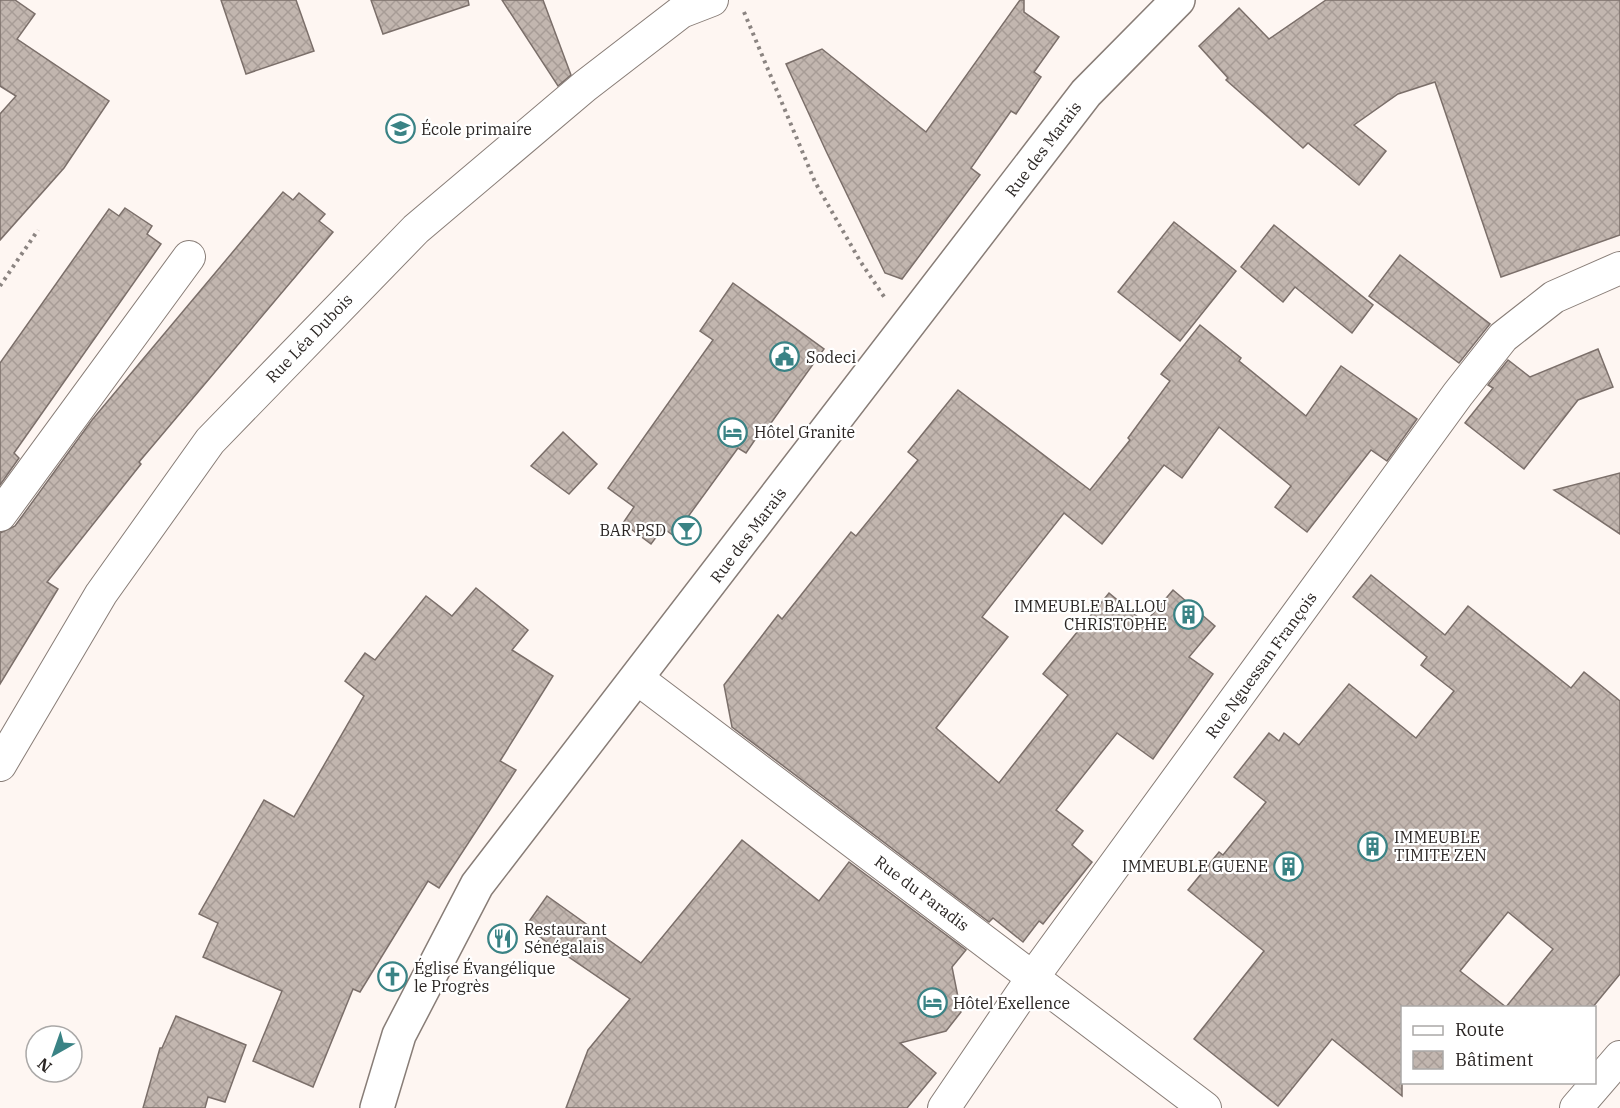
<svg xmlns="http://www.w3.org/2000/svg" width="1620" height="1108" viewBox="0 0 1620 1108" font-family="'IBM Plex Serif',serif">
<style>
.building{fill:url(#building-cross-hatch);stroke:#7b6f6a;stroke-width:1.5;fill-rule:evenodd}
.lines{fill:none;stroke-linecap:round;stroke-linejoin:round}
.street-casing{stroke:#887d77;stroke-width:34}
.secondary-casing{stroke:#887d77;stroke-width:36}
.path{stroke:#8b8481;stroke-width:4;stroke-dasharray:3 4.5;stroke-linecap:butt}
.street{stroke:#fff;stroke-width:32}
.secondary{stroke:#fff;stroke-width:33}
.labels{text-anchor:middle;stroke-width:4.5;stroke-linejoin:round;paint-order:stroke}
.poi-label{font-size:16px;fill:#2b2624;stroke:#fff;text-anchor:start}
.street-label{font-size:16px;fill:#2b2624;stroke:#fff}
</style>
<defs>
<pattern id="building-cross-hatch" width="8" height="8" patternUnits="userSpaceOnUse" patternTransform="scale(1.5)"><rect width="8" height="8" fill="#c2b6af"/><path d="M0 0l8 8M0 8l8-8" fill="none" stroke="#a79c96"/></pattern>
</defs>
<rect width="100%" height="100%" fill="#fef6f2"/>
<!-- building -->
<g class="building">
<path d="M 0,0 L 15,0 L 35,14 L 17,39 L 109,101 L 64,168 L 0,240 L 0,114 L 16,96 L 0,86 Z"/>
<path d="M 221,0 L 296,0 L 314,51 L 246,74 Z"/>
<path d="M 371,0 L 468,0 L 469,5 L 383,34 Z"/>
<path d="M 502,0 L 543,0 L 571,75 L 558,86 Z"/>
<path d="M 1020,0 L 1024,0 L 1024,12 L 1059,37 L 1034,72 L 1041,77 L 1016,114 L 1011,111 L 971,168 L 980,175 L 902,279 L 885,273 L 826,151 L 786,64 L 822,49 L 926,132 Z"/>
<path d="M 1326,0 L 1620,0 L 1620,235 L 1501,277 L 1435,82 L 1398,94 L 1354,125 L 1386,151 L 1359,185 L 1308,143 L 1303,148 L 1226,80 L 1228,78 L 1199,46 L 1239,8 L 1269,39 Z"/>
<path d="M 283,192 L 293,200 L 299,193 L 325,214 L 319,221 L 333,232 L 139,462 L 141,464 L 47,582 L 58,589 L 0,684 L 0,533 L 15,526 L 92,420 Z"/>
<path d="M 125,208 L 152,226 L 147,234 L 161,244 L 14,453 L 19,458 L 0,485 L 0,363 L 109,209 L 119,216 Z"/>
<path d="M 1174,222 L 1236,271 L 1180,341 L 1118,292 Z"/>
<path d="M 1274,225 L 1373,305 L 1352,333 L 1295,287 L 1283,302 L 1241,267 Z"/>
<path d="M 1400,255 L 1490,324 L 1459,363 L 1369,296 Z"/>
<path d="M 733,283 L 824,349 L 766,430 L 763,428 L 746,453 L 738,448 L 674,536 L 663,528 L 651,544 L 623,523 L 634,507 L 608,488 L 713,340 L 700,331 Z"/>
<path d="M 1200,325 L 1241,358 L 1239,361 L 1306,416 L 1341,366 L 1417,419 L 1387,461 L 1371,450 L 1307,532 L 1275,507 L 1291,486 L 1219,427 L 1182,478 L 1164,465 L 1102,544 L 1064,513 L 982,617 L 1008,637 L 936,728 L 999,783 L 1068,695 L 1043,674 L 1109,593 L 1145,623 L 1173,590 L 1215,626 L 1189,657 L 1213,674 L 1153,759 L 1117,733 L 1056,810 L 1083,831 L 1072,845 L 1092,862 L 1043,924 L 1039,921 L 1023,942 L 993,918 L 989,922 L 732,727 L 724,685 L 778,615 L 782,619 L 851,532 L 856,536 L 918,460 L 908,452 L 958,390 L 1090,490 L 1130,440 L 1128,438 L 1170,381 L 1161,374 Z"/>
<path d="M 1598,349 L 1613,387 L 1578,400 L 1524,469 L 1465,423 L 1493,388 L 1488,385 L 1508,360 L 1530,377 Z"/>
<path d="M 563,432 L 597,464 L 569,494 L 531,466 Z"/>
<path d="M 1620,473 L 1620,534 L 1554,490 Z"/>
<path d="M 1371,575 L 1445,635 L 1468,606 L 1571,688 L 1584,672 L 1620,701 L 1620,974 L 1592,1008 L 1402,1008 L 1402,1096 L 1332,1039 L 1278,1106 L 1194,1039 L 1264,951 L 1188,890 L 1219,852 L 1223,855 L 1266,802 L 1234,777 L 1269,733 L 1279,741 L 1284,733 L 1299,745 L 1349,684 L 1416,738 L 1454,691 L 1421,665 L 1427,657 L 1353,597 ZM 1508,912 L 1553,949 L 1506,1007 L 1460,971 Z"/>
<path d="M 476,588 L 528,630 L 512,650 L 553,676 L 500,761 L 516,770 L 439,888 L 428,881 L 360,992 L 353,989 L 313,1087 L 253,1061 L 282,991 L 203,957 L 218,923 L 199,914 L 264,800 L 294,817 L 364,696 L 345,681 L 365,653 L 375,660 L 426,596 L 452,616 Z"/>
<path d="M 742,840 L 819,901 L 849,862 L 966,950 L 952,967 L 961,1012 L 946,1031 L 900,1043 L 936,1073 L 907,1108 L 566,1108 L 588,1050 L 630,999 L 525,927 L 547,896 L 641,963 Z"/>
<path d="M 176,1016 L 246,1045 L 225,1102 L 208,1097 L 205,1108 L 143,1108 L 160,1048 L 162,1048 Z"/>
</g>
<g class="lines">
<defs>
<g id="street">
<path d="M 0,515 L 189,257"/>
<path d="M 638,679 L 1205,1108"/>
<path d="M 0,765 L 101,594 L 210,441 L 416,229 L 585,86 L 681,12 L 712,0"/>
<path d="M 944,1108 L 1033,977 L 1458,394 L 1503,337 L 1554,297 L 1620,268"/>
<path d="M 1576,1108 L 1620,1057"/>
</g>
<path id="secondary" d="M 377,1108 L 399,1035 L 477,885 L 1086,93 L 1178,0"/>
</defs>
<!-- street casing -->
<use href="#street" class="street-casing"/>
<!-- secondary casing -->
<use href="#secondary" class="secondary-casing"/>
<!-- path -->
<g class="path">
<path d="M 744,12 L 815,182 L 860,261 L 885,298"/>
<path d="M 0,286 L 38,230"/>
</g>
<!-- street -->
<use href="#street" class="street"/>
<!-- secondary -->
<use href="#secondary" class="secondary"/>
</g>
<!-- icons -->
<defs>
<symbol id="school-ring" viewBox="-11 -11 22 22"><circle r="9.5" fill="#fff" stroke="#3a8385" stroke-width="1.5"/><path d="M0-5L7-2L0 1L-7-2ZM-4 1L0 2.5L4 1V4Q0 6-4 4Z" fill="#3a8385"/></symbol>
<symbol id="civic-ring" viewBox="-11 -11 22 22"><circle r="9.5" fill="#fff" stroke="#3a8385" stroke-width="1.5"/><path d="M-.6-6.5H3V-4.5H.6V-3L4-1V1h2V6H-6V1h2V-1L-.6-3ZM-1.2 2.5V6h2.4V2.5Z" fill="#3a8385"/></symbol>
<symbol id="hotel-ring" viewBox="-11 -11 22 22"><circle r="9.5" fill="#fff" stroke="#3a8385" stroke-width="1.5"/><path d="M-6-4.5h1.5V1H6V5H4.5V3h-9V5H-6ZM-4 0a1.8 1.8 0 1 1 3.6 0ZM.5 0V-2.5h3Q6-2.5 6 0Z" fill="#3a8385"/></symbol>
<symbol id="bar-ring" viewBox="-11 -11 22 22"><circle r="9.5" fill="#fff" stroke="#3a8385" stroke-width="1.5"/><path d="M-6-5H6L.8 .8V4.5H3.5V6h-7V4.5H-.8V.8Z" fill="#3a8385"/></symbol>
<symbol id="building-ring" viewBox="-11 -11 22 22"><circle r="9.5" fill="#fff" stroke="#3a8385" stroke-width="1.5"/><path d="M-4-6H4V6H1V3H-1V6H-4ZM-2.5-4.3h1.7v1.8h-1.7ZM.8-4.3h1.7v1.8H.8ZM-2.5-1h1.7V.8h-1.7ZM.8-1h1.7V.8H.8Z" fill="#3a8385"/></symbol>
<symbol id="restaurant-ring" viewBox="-11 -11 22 22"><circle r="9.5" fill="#fff" stroke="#3a8385" stroke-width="1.5"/><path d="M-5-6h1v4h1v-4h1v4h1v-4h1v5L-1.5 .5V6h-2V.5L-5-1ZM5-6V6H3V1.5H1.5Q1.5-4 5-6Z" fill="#3a8385"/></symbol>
<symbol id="church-ring" viewBox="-11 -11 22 22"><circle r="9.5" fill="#fff" stroke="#3a8385" stroke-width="1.5"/><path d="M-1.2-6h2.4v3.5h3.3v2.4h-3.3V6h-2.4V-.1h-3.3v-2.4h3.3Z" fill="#3a8385"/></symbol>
</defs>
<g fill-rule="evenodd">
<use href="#school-ring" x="384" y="112" width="33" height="33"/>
<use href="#civic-ring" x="768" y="340" width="33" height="33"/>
<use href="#hotel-ring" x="716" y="416" width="33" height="33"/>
<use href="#bar-ring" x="670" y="514" width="33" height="33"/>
<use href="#building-ring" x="1172" y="598" width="33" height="33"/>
<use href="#building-ring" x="1356" y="830" width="33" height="33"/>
<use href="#building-ring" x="1272" y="850" width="33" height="33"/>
<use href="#restaurant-ring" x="486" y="922" width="33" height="33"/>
<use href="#church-ring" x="376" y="960" width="33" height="33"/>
<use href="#hotel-ring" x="916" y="986" width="33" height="33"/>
</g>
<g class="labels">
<!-- poi labels -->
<g class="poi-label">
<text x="421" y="135">École primaire</text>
<text x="806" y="363">Sodeci</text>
<text x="754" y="438">Hôtel Granite</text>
<text x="666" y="536" text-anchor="end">BAR PSD</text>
<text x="1167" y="612" text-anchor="end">IMMEUBLE BALLOU<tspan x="1167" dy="18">CHRISTOPHE</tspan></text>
<text x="1394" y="843">IMMEUBLE<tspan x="1394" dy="18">TIMITE ZEN</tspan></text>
<text x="1268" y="872" text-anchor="end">IMMEUBLE GUENE</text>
<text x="524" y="935">Restaurant<tspan x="524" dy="18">Sénégalais</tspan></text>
<text x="414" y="974">Église Évangélique<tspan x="414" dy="18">le Progrès</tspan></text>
<text x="953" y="1009">Hôtel Exellence</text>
</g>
<!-- street labels -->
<g class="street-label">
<text transform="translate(1043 149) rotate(-53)" y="6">Rue des Marais</text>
<text transform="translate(309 338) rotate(-46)" y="6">Rue Léa Dubois</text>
<text transform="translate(748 535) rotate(-53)" y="6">Rue des Marais</text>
<text transform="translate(1261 665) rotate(-54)" y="6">Rue Nguessan François</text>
<text transform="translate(922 893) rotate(37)" y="6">Rue du Paradis</text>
</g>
</g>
<!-- legend -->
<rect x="1401" y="1006" width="195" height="78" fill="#ffffff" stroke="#aaa8a7" stroke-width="1.5"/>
<rect x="1413" y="1026" width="30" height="9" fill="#ffffff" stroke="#aaa8a7" stroke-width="1.5"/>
<text x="1455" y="1036" font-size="18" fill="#2b2624">Route</text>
<rect x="1413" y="1051" width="30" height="18" fill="url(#building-cross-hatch)" stroke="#aaa8a7" stroke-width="1.5"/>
<text x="1455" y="1066" font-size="18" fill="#2b2624">Bâtiment</text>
<!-- north arrow -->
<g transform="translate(54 1054) rotate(220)"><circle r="28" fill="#ffffff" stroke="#aaa8a7" stroke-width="1.5"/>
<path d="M0-4.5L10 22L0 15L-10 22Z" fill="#3a8385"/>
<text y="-9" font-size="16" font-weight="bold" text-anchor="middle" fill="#2b2624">N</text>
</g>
</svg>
